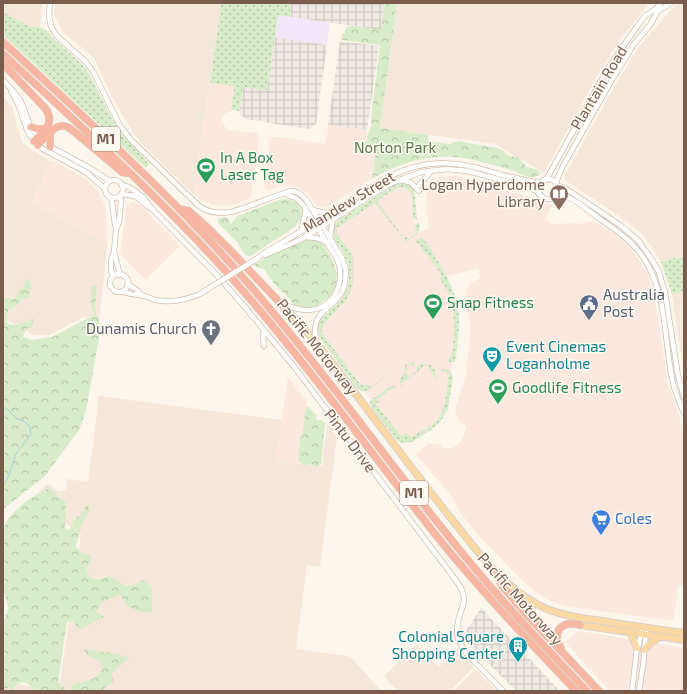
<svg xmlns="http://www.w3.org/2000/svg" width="687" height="694" viewBox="0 0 687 694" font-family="'Exo 2',sans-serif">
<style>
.residential{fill:#f5e8da}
.commercial{fill:#fde8e0}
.industrial{fill:url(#industrial-grid)}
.education{fill:#f3e8fa}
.grass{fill:url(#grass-dots)}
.forest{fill:url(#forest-crowns)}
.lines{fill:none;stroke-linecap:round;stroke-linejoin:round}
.stream{stroke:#a5d3da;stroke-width:1}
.minor-casing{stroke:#d1beb0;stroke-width:6}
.major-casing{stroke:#dad1cd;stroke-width:8}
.highway-casing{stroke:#dad1cd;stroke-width:8}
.minor{stroke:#fff;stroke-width:4.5}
.major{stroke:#fbd9a5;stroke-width:6}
.highway{stroke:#f7b7a3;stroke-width:7}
.minor-bridge-casing{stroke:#d1beb0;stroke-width:6;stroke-linecap:butt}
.minor-bridge{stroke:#fff;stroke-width:4.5}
.labels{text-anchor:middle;stroke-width:3;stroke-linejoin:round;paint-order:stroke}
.shield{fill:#fffaf3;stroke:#a28b7f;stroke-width:1}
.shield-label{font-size:14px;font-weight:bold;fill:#7a5c4d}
.street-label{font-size:15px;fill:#7a5c4d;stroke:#fffaf3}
.park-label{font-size:15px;fill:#537a41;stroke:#fffaf3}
.leisure-label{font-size:15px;fill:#27864d;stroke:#fffaf3;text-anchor:start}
.education-label{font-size:15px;fill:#785e54;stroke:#fffaf3;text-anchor:end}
.service-label{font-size:15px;fill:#4e5e75;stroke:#fffaf3;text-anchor:start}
.worship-label{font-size:15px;fill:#5b616d;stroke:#fffaf3;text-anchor:end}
.culture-label{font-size:15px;fill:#0d838f;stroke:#fffaf3;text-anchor:start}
.shop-label{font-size:15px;fill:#366cbe;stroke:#fffaf3;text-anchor:start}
</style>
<defs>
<pattern id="industrial-grid" width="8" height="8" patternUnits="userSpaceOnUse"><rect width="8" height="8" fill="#efe9e4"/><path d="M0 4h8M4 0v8" fill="none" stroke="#c7c0bb"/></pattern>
<pattern id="grass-dots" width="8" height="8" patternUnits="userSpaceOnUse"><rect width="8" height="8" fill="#d8ecc9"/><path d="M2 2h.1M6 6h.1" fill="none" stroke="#b4c2a5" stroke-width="1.8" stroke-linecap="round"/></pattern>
<pattern id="forest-crowns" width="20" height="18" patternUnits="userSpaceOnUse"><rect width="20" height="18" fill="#d8ecc9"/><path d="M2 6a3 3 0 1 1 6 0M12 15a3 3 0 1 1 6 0" fill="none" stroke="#b4c2a5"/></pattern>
</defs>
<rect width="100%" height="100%" fill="#fdf6ec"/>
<!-- residential -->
<g class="residential">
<path d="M 3,3 L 43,3 L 40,27 L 31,27 L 3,12 Z"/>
<path d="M 55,3 L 221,3 L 194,195 L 140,142 L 129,126 L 111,95 L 94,58 L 62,31 L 54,12 Z"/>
<path d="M 397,3 L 650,3 L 619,41 L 599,73 L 544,173 L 495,144 L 380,128 Z"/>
<path d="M 677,3 L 684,3 L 684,258 L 672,258 L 661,262 L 648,241 L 639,231 L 612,211 L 566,181 L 564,177 L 613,89 L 639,47 Z"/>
<path d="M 3,97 L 12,107 L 22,143 L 51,162 L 32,203 L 107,243 L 105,269 L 99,321 L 84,317 L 49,335 L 33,335 L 3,318 Z"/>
<path d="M 684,292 L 684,374 L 672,294 Z"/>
<path d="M 99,396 L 282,420 L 277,460 L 322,466 L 327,424 L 337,437 L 320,567 L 307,565 L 296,649 L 347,656 L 351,658 L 382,691 L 3,691 L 3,682 L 59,690 L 81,534 L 31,499 L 48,484 L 58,491 L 62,491 L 66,489 L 67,479 L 88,482 Z"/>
<path d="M 417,644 L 439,667 L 457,649 L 474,667 L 450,691 L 398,691 L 384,676 Z"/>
<path d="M 475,670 L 477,671 L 497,691 L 453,691 Z"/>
</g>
<!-- commercial -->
<g class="commercial">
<path d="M 210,83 L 234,86 L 231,111 L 226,113 L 223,116 L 222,123 L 228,130 L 255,133 L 257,134 L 259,137 L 251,198 L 235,204 L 225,206 L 214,205 L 202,200 L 194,195 Z"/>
<path d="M 328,125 L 367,130 L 365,147 L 376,149 L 372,179 L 330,205 L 324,207 L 319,206 L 316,205 L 307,192 L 296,186 L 284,185 L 268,190 L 265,188 L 264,185 L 270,140 L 273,137 L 277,137 L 325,144 Z"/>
<path d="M 52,160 L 84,178 L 91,184 L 99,193 L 106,208 L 107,243 L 32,203 Z"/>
<path d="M 456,176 L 530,197 L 535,199 L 538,204 L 547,203 L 552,205 L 547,215 L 547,220 L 550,223 L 556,224 L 595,222 L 615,234 L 626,243 L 634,253 L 644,267 L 650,279 L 654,293 L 668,385 L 680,417 L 681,424 L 684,429 L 684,584 L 678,587 L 673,621 L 564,606 L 546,599 L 533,590 L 522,580 L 477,534 L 457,508 L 452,497 L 416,454 L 428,444 L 440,444 L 445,449 L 452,448 L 461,442 L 466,429 L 466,426 L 460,422 L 457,417 L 455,409 L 466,374 L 470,340 L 470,323 L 466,297 L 467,290 L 470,284 L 474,281 L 480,278 L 479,268 L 445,277 L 452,295 L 456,339 L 445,410 L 438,422 L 407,440 L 400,438 L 322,333 L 322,329 L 325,323 L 345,302 L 353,255 L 337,234 L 337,228 L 398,187 L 404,187 L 408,189 L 411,194 L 413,217 L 418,233 L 429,228 L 427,213 L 426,193 L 426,186 L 428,182 L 431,179 L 438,177 Z"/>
<path d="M 132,202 L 140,205 L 180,246 L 146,280 L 120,254 L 126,210 L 127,206 Z"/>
<path d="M 288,377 L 307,401 L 298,463 L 276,460 Z"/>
<path d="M 579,631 L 684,648 L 684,691 L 610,691 L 565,642 Z"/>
</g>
<!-- industrial -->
<g class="industrial">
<path d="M 291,3 L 385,3 L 381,30 L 290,17 Z"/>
<path d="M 275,37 L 327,45 L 316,124 L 310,129 L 263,122 L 263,121 L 261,120 L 260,121 L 246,119 L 241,115 L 239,112 L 243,87 L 267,90 Z"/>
<path d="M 340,41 L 379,46 L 367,130 L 328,125 Z"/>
<path d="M 481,608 L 560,691 L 516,691 L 462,637 Z"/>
</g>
<!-- education -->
<path class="education" d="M 278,15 L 330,23 L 327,45 L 275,37 Z"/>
<!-- grass -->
<g class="grass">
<path d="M 221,3 L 291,3 L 290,17 L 278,15 L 267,90 L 243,87 L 239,111 L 233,110 L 231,111 L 234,86 L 210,83 Z"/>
<path d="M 3,12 L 31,27 L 40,27 L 47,31 L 54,39 L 83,65 L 91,77 L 118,130 L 127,140 L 150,164 L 146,168 L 3,35 Z"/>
<path d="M 401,183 C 417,184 415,195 416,207 C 416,211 417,216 417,220 L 415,220 L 413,217 C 412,210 413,201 411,195 C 406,177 385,196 377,201 L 404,238 L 407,237 L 408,239 L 417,232 L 416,230 L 415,224 L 419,223 C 422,234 414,236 407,241 L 405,241 L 375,203 L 337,228 L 337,234 L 353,255 L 353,284 L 350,293 L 345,302 L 325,323 L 322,329 L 322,333 L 360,384 L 361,383 L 364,386 L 368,383 L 370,387 L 385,376 L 383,374 L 386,375 L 383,379 L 369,390 C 365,392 361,392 358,389 L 319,337 C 317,331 317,327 319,321 C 328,311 341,303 346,291 C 352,277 349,262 341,249 C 338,244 333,239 333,233 C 332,228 335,225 337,221 L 386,190 L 394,185 Z"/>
<path d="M 421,238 L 425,240 C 440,265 458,289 459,319 C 459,332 457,345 456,358 L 454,362 L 449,362 L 448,360 C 456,351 455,316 452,304 C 450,294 445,287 440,279 L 442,277 L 438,270 L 420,246 L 415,242 L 417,239 Z"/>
<path d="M 672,258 L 684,258 L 684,292 L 672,294 L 661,262 Z"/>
<path d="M 412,362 L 414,362 L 415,364 L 413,366 L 411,364 L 406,366 L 408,370 L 405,373 L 406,375 L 407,374 L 409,377 L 418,370 L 416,368 L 420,363 L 431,365 L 434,368 L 438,381 L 426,365 L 402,383 L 402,387 L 400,383 L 400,380 L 404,373 L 405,366 L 407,364 Z"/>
<path d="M 443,369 L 449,370 L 453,376 L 448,409 L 440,422 L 432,429 L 412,442 L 404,443 L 399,442 L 396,439 L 371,407 L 370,402 L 371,400 L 392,385 L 394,386 L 395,389 L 394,390 L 392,388 L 377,400 L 379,402 L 376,404 L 401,436 L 406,433 L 411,437 C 420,432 433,426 439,417 C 447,404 447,387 449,373 L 442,371 L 442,370 Z"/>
</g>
<!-- forest -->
<g class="forest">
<path d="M 385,3 L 397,3 L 380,128 L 429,135 L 428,141 L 450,144 L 454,142 L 461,141 L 468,143 L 498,148 L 504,151 L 505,154 L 509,156 L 517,157 L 524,163 L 526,167 C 532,168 537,169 541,173 C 534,181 523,176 515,171 C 495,166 475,159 455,157 C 425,155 397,164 372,179 L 376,149 L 365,147 L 366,141 L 368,139 L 367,136 L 371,126 L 371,118 L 380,46 L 379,45 L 342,40 L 341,38 L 342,34 L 345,33 L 345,30 L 347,27 L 352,26 L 381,30 Z"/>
<path d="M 282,199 C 300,199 310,211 296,226 L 251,256 L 248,256 L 243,252 L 237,242 L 220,225 L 218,222 L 218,219 L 224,217 L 228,218 L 231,224 L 237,216 Z"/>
<path d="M 306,240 L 312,240 L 318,241 L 323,244 L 333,261 L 337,273 L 336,285 L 334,291 L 330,297 L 324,301 L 317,306 L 309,307 L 301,307 L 294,305 L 289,298 L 275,285 L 264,269 L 256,267 L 254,265 L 271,254 Z"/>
<path d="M 28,279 L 31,282 L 31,287 L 28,299 L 22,298 L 19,304 L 8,310 L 7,323 C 15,328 24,323 32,319 L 33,320 L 32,327 L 26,329 L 23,337 L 31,340 L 52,337 L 94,315 C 90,303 90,300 92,287 L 94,285 L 97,287 L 95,309 L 101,327 L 86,411 L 79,430 L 45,476 L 6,507 L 3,511 L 3,297 L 13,299 L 17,295 L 18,291 L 23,287 L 25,281 Z"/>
<path d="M 307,406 L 316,415 L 317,420 L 321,420 L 325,423 L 325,425 L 321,464 L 316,467 L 314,466 L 312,464 C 307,465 303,466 300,462 L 298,462 L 300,437 L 302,435 L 306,408 Z"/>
<path d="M 48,488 L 52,490 L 66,503 L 66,515 L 65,528 L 68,530 L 73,525 L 73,521 L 81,514 L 87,504 L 90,509 L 81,525 L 76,547 L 83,554 L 91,554 L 90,562 L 86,570 L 91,578 L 98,580 L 109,576 L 116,579 L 119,582 L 126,586 L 135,585 L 142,580 L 152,587 L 152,612 L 140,612 L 126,605 L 121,595 L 111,598 L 101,603 L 96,612 L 105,617 L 95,621 L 88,626 L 79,629 L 73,621 L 67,622 L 58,682 L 67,691 L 34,691 L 28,684 L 22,682 L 16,685 L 12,691 L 9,691 L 9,688 L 3,689 L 3,625 L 8,608 L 7,602 L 3,588 L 3,529 L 8,519 L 18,508 L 25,502 Z"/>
<path d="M 83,649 L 118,654 L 129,658 L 112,673 L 113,683 L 104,688 L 106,691 L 69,691 L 73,685 L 95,678 L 102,670 L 100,661 L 89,656 Z"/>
</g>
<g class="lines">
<!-- stream -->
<path class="stream" d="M 3,407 L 8,410 L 16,418 L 24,421 L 30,427 L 31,434 L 16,454 L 9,475 L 3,487"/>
<defs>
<g id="minor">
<path d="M 50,3 C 48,16 49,26 57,36 L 87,63 L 94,73 L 119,124 L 131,140 L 199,206 C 221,221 243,208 265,200 C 273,197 282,194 291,191 C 297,191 301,194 305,198 L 342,258 L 346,270 L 345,283 L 342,292 L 337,299 L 320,315 L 316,322 L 315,329 L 316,343"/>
<path d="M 3,80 C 9,87 17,94 21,102 C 25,109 26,116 29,123 C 32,132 39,139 47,145 L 86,166 L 110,181"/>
<path d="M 11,91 L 19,106 L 27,130 L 30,135 L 36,143 L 43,149 L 86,172 L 105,189"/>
<circle cx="548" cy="189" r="10"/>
<circle cx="114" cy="189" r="9"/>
<path d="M 399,180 L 410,182 L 419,191"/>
<path d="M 546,180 L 608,68 L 638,25 L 646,15 L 656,9 L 661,3"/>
<path d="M 556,183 L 560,172 L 568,157 L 613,78 L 634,44 L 650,25 L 658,11 L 671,3"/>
<path d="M 122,185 L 129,187 L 143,197 L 152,209 L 214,272 L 245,307 L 292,364 L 455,579 C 459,585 464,591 464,599 C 464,604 462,609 460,614 C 455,631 456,641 468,655 L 503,691"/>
<path d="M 419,185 L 428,175 L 431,171"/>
<path d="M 558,186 L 565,188 L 620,225 L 638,240 L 652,260 L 658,270 L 665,292 L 678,376 L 684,397"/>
<path d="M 122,194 L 135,196 L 147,206 L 151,208"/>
<path d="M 555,196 C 559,196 563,196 567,197 C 577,200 591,213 600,219 C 616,230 632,241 643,257 C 667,292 664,339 672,378 C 674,390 679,402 684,413"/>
<path d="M 111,197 C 114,208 113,218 116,229"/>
<path d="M 313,210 L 320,212 L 329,213"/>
<path d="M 302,230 C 302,224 305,216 306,209"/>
<path d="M 305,237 L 316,238 L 327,242"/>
<path d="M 330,237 L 333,219"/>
<path d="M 114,252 L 120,275"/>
<path d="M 265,255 L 300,240 L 386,186 L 404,178 L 422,172 L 447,169 L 468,171 L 531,188 L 540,194"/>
<path d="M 258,258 L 262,254 L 285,241 L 383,180 C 408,166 435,160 463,165 C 476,167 489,171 502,175 C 515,178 528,181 541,183"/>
<circle cx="119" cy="283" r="9"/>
<path d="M 114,276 L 111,271 L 111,260 L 114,252 L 116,229 L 119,222 L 121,201 L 120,196"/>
<path d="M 128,284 L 138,291 L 141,295"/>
<path d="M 123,291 C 129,295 135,294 141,295 C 146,296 151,299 156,300 C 171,303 186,300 200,294"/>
<path d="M 281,304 C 291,306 299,311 309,310 C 334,309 347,280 337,259 L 303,205 L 296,198 L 285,194"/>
<path d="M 264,346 L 263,336 L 264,331"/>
<path d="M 632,691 L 637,648 L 639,644 L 641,631"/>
<path d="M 639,691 L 643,666 L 646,632"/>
</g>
<g id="major">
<path d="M 281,304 C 310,333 334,365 358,397 C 387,435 416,474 446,512 C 476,549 503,590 547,609 C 565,616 584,619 603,621 C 630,626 657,629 684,633"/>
<path d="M 580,625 L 684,640"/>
<path d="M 630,632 L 637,648"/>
<path d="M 644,650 L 651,642 L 656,640 L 660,636"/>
</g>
<g id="highway">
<path d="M 3,42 C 89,122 177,200 253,289 C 327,374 391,467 463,554 C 502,602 544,646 587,691"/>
<path d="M 3,54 C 88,133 175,211 251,300 C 318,378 378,463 443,544 C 485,595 530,643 576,691"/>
<path d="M 3,64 L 45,108 C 56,122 44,132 34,141"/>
<path d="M 31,127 L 38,129 L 46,129"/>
<path d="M 50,132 L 50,147"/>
<path d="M 38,145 C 47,136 57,119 71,129 L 122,172 L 126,173"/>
<path d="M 179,209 L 189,211 L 210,230 L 229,249 L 281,304"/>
<path d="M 495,572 L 502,586 L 526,614 L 599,691"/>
<path d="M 561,648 C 551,631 562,620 580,625"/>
</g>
</defs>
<!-- minor casing -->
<use href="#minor" class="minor-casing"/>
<!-- major casing -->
<use href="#major" class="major-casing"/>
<!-- highway casing -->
<use href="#highway" class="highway-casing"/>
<!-- minor -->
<use href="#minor" class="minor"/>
<!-- major -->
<use href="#major" class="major"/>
<!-- highway -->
<use href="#highway" class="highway"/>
<defs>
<path id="minor-bridge" d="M 200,294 L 258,258"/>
</defs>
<!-- minor-bridge casing -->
<use href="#minor-bridge" class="minor-bridge-casing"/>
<!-- minor-bridge -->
<use href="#minor-bridge" class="minor-bridge"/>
</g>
<!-- icons -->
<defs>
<symbol id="stadium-pin" viewBox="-11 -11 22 30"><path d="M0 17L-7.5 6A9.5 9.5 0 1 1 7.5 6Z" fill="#2e9e5b" stroke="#fffaf3"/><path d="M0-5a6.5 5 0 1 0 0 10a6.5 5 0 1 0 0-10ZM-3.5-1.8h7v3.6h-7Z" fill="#fff"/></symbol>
<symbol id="library-pin" viewBox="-11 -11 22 30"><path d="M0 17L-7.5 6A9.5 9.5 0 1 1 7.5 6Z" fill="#8d6e63" stroke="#fffaf3"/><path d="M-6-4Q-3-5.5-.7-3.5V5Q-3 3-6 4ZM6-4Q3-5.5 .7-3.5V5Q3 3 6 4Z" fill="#fff"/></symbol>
<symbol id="civic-pin" viewBox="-11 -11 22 30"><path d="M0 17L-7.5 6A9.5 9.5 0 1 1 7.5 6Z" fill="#5c6f8a" stroke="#fffaf3"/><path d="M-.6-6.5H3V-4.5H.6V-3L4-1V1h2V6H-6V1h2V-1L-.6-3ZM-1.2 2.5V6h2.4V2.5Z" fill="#fff"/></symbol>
<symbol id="church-pin" viewBox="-11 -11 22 30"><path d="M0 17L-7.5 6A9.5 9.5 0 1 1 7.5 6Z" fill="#6b7280" stroke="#fffaf3"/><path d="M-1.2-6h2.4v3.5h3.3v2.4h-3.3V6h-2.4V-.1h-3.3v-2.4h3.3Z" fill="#fff"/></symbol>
<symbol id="theatre-pin" viewBox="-11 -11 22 30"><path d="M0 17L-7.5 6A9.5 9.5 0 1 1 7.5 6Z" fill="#0f9aa8" stroke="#fffaf3"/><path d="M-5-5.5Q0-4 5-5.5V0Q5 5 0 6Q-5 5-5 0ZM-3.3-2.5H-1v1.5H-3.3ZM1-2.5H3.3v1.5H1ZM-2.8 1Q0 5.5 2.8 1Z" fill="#fff"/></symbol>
<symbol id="supermarket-pin" viewBox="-11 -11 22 30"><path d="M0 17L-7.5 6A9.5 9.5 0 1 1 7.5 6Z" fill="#3f7fe0" stroke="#fffaf3"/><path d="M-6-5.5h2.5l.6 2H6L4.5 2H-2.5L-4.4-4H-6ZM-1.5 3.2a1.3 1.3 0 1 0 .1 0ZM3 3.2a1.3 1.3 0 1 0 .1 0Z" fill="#fff"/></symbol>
<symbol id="building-pin" viewBox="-11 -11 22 30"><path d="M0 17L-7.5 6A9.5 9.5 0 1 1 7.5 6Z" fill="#0f9aa8" stroke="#fffaf3"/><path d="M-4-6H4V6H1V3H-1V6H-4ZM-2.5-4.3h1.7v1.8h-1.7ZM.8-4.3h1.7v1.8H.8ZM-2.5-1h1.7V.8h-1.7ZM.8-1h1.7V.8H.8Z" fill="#fff"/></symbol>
</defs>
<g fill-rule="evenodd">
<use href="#stadium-pin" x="195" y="156" width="22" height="30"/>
<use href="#library-pin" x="548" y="183" width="22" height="30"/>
<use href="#stadium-pin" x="422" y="292" width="22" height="30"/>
<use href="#civic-pin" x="578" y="293" width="22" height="30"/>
<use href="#church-pin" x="200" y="318" width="22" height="30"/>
<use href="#theatre-pin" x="481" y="345" width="22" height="30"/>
<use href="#stadium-pin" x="487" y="377" width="22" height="30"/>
<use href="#supermarket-pin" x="590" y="508" width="22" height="30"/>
<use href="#building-pin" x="507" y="635" width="22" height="30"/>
</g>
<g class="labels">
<!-- shield labels -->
<g class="shield">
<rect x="92" y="127" width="28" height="24" rx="3"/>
<rect x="400" y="481" width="28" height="24" rx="3"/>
</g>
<g class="shield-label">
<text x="106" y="144">M1</text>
<text x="414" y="498">M1</text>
</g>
<!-- street labels -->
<g class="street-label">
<text transform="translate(599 88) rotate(-59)" y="5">Plantain Road</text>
<text transform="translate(349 202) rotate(-31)" y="5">Mandew Street</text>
<text transform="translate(317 347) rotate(51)" y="5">Pacific Motorway</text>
<text transform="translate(350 441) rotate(53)" y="5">Pintu Drive</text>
<text transform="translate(520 599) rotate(48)" y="5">Pacific Motorway</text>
</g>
<!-- park labels -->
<g class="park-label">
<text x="395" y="153">Norton Park</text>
</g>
<!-- leisure labels -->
<g class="leisure-label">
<text x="220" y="163">In A Box<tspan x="220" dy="17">Laser Tag</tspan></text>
<text x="447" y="308">Snap Fitness</text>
<text x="512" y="393">Goodlife Fitness</text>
</g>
<!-- education labels -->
<g class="education-label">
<text x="545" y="190">Logan Hyperdome<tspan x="545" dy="17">Library</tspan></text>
</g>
<!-- service labels -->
<g class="service-label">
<text x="603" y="300">Australia<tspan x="603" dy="17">Post</tspan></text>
</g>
<!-- worship labels -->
<g class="worship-label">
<text x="197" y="334">Dunamis Church</text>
</g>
<!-- culture labels -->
<g class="culture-label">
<text x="506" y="352">Event Cinemas<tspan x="506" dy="17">Loganholme</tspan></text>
<text x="504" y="642" text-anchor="end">Colonial Square<tspan x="504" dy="17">Shopping Center</tspan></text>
</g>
<!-- shop labels -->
<g class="shop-label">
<text x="615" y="524">Coles</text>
</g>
</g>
<!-- border -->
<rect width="687" height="694" fill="none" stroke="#7a5c4d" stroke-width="8"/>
</svg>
